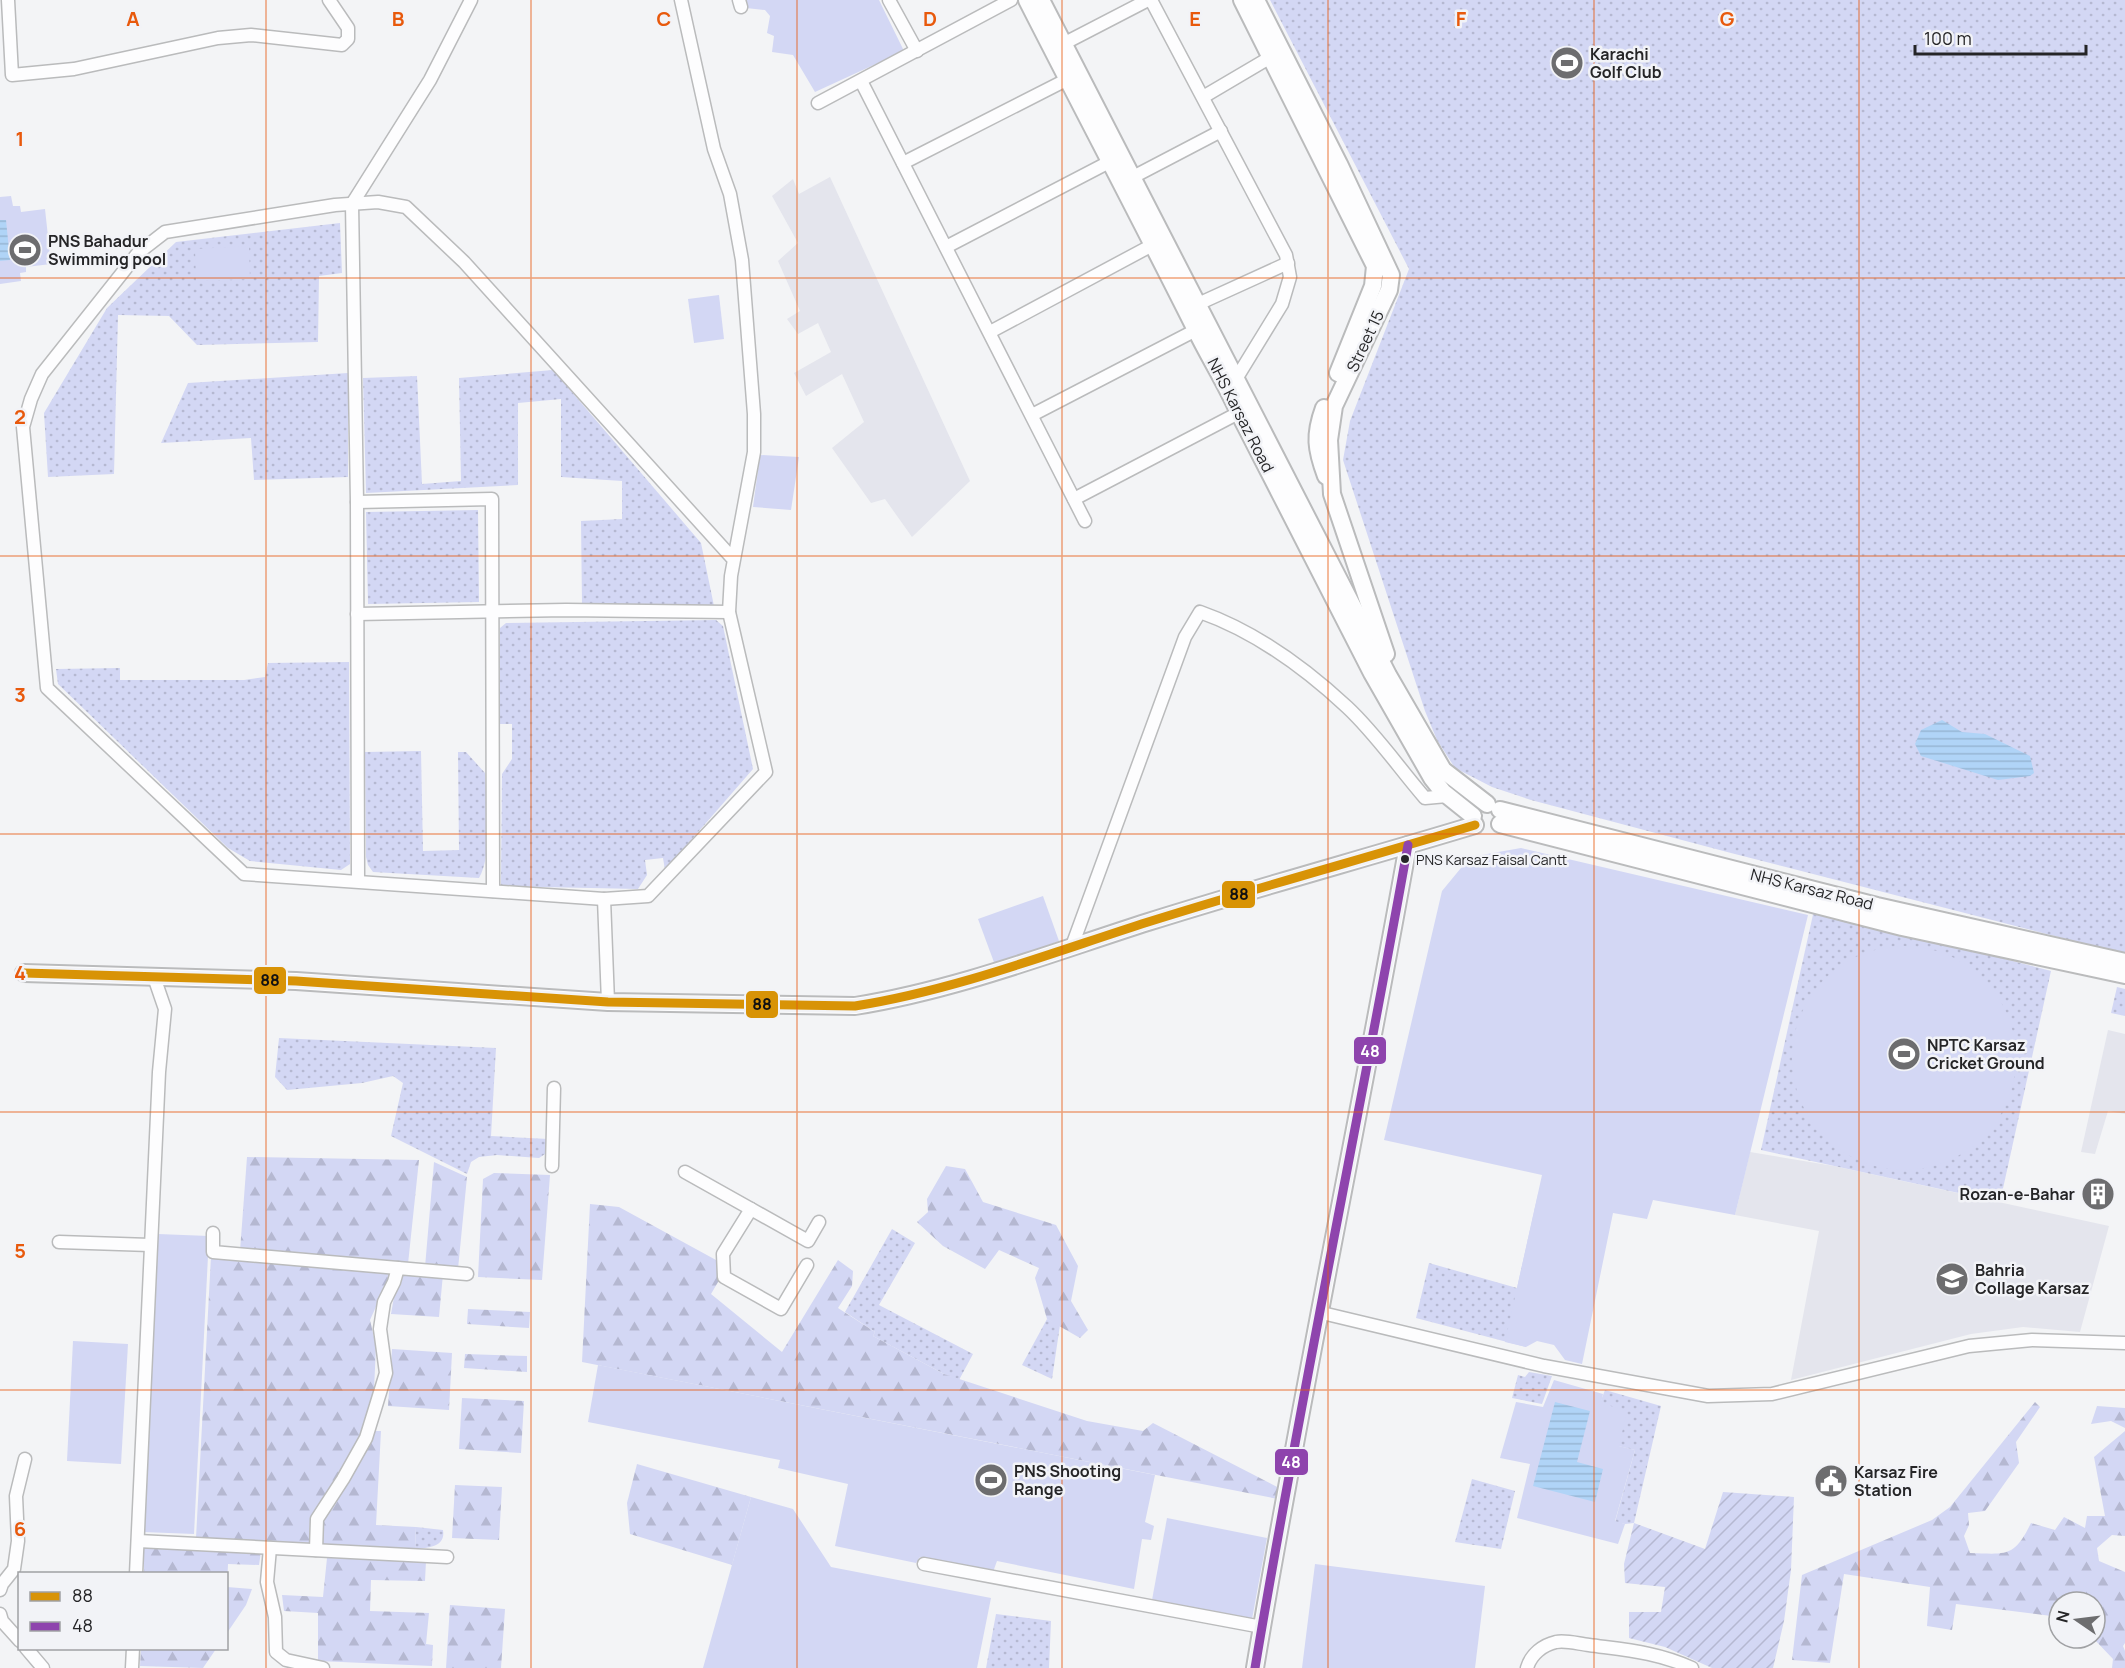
<svg xmlns="http://www.w3.org/2000/svg" width="2125" height="1668" viewBox="0 0 2125 1668" font-family="Manrope,sans-serif">
<style>
.built{fill:#e4e5ed}
.grass{fill:url(#grass-dots)}
.forest{fill:url(#forest-firs)}
.park{fill:#d3d7f4}
.garden{fill:url(#garden-furrows)}
.water{fill:url(#water-rules)}
.lines{fill:none;stroke-linecap:round;stroke-linejoin:round}
.street-casing{stroke:#babbbc;stroke-width:15}
.secondary-casing{stroke:#babbbc;stroke-width:20}
.street{stroke:#fdfdfe;stroke-width:12}
.secondary{stroke:#fdfdfe;stroke-width:16}
.bus-1-casing{stroke:#f2f3f7;stroke-width:14}
.bus-2-casing{stroke:#f2f3f7;stroke-width:14}
.bus-1{stroke:#d89306;stroke-width:9}
.bus-2{stroke:#8e44ad;stroke-width:9}
.grid{fill:none;stroke:#e8590c;stroke-width:1.5;stroke-opacity:0.55}
.bus-dot{fill:#252527;stroke:#f2f3f7;stroke-width:2}
.labels{text-anchor:middle;stroke-width:5;stroke-linejoin:round;paint-order:stroke}
.bus-label{font-size:14px;fill:#252527;stroke:#f2f3f7;text-anchor:start}
.poi-label{font-size:16px;font-weight:bold;fill:#252527;stroke:#f2f3f7;text-anchor:start}
.street-label{font-size:16px;fill:#252527;stroke:#f2f3f7}
.grid-label{font-size:20px;text-anchor:middle;font-weight:bold;fill:#e8590c;stroke:#f2f3f7;stroke-width:5;stroke-linejoin:round;paint-order:stroke}
.line-badge{stroke:#f2f3f7;stroke-width:2}
.badge-label{font-size:16px;text-anchor:middle;font-weight:bold;fill:#fff}
.pale-badge-label{font-size:16px;text-anchor:middle;font-weight:bold;fill:#111}
</style>
<defs>
<pattern id="grass-dots" width="8" height="8" patternUnits="userSpaceOnUse" patternTransform="scale(1.5)"><rect width="8" height="8" fill="#d3d7f4"/><path d="M2 2h.1M6 6h.1" fill="none" stroke="#b5b8d1" stroke-width="1.8" stroke-linecap="round"/></pattern>
<pattern id="forest-firs" width="22" height="20" patternUnits="userSpaceOnUse" patternTransform="scale(1.5)"><rect width="22" height="20" fill="#d3d7f4"/><path d="M5 1l3.5 6h-7zM16 11l3.5 6h-7z" fill="#b5b8d1"/></pattern>
<pattern id="garden-furrows" width="10" height="10" patternUnits="userSpaceOnUse" patternTransform="scale(1.5)"><rect width="10" height="10" fill="#d3d7f4"/><path d="M-1 1l2-2M0 10L10 0M9 11l2-2" fill="none" stroke="#b5b8d1"/></pattern>
<pattern id="water-rules" width="6" height="5" patternUnits="userSpaceOnUse" patternTransform="scale(1.5)"><rect width="6" height="5" fill="#b0d4f7"/><path d="M0 2.5h6" fill="none" stroke="#97b6d4"/></pattern>
</defs>
<rect width="100%" height="100%" fill="#f3f4f6"/>
<!-- built -->
<g class="built">
<path d="M 830,177 L 970,481 L 912,537 L 885,499 L 871,503 L 832,448 L 864,422 L 842,374 L 806,396 L 794,373 L 831,352 L 818,323 L 798,334 L 787,319 L 800,311 L 778,261 L 798,243 L 772,196 L 793,179 L 799,194 Z"/>
<path d="M 2108,1030 L 2125,1034 L 2125,1114 L 2108,1111 L 2095,1154 L 2081,1152 Z"/>
<path d="M 1750,1152 L 1834,1166 L 2109,1226 L 2080,1332 L 2023,1327 L 1971,1334 L 1791,1380 L 1819,1231 L 1735,1215 Z"/>
</g>
<!-- grass -->
<g class="grass">
<path d="M 1270,0 L 2125,0 L 2125,954 L 1731,853 L 1531,800 L 1492,787 L 1455,768 L 1437,740 L 1425,711 L 1343,460 L 1350,421 L 1409,269 Z"/>
<path d="M 340,223 L 342,273 L 319,276 L 318,342 L 197,345 L 169,316 L 118,315 L 114,474 L 48,477 L 44,413 L 107,308 L 176,242 Z"/>
<path d="M 553,370 L 701,543 L 714,606 L 582,605 L 581,521 L 622,519 L 622,481 L 561,477 L 561,399 L 518,403 L 518,485 L 366,493 L 363,378 L 417,376 L 422,484 L 461,481 L 459,378 Z"/>
<path d="M 348,373 L 348,477 L 254,480 L 251,438 L 161,443 L 188,383 Z"/>
<path d="M 478,510 L 479,602 L 368,604 L 366,512 Z"/>
<path d="M 716,620 L 723,626 L 753,769 L 665,870 L 663,858 L 645,860 L 647,875 L 638,889 L 501,886 L 502,774 L 512,759 L 512,724 L 500,724 L 500,628 L 506,623 Z"/>
<path d="M 349,662 L 350,864 L 341,870 L 250,861 L 228,848 L 58,684 L 56,669 L 120,668 L 120,680 L 244,680 L 265,677 L 268,663 Z"/>
<path d="M 421,751 L 423,851 L 459,850 L 458,752 L 466,752 L 485,773 C 486,801 493,855 479,878 L 373,872 L 368,865 L 366,857 L 365,752 Z"/>
<path d="M 1814,910 L 2051,971 L 2000,1202 L 1761,1150 Z"/>
<path d="M 2117,987 L 2125,989 L 2125,1016 L 2111,1013 Z"/>
<path d="M 279,1038 L 496,1048 L 491,1136 L 549,1139 L 548,1152 L 539,1158 L 497,1155 L 479,1157 L 471,1162 L 467,1174 L 391,1136 L 403,1083 L 393,1076 L 362,1083 L 287,1090 L 275,1077 Z"/>
<path d="M 1538,1194 L 1526,1347 L 1416,1318 L 1429,1263 L 1517,1288 Z"/>
<path d="M 892,1229 L 915,1243 L 879,1305 L 973,1354 L 959,1380 L 944,1374 L 873,1336 L 875,1332 L 845,1312 Z"/>
<path d="M 1047,1319 L 1060,1325 L 1052,1379 L 1022,1365 Z"/>
<path d="M 1529,1372 L 1552,1376 L 1542,1404 L 1512,1398 L 1518,1375 L 1525,1377 Z"/>
<path d="M 1605,1390 L 1661,1406 L 1634,1523 L 1625,1524 L 1615,1522 L 1635,1450 L 1618,1446 L 1600,1403 Z"/>
<path d="M 1472,1479 L 1515,1491 L 1501,1549 L 1455,1542 Z"/>
<path d="M 416,1527 L 443,1530 C 446,1547 428,1548 415,1549 Z"/>
<path d="M 996,1614 L 1051,1621 L 1049,1668 L 986,1668 Z"/>
</g>
<!-- forest -->
<g class="forest">
<path d="M 247,1157 L 419,1160 L 408,1264 L 240,1251 Z"/>
<path d="M 434,1162 L 467,1177 L 458,1269 L 425,1267 Z"/>
<path d="M 946,1166 L 965,1169 L 983,1202 L 1056,1225 L 1078,1266 L 1071,1301 L 1088,1330 L 1080,1338 L 1047,1319 L 1035,1278 L 1039,1268 L 999,1250 L 985,1269 L 943,1246 L 917,1222 L 928,1212 L 927,1199 Z"/>
<path d="M 494,1173 L 550,1175 L 542,1280 L 478,1277 L 483,1179 Z"/>
<path d="M 590,1204 L 619,1207 L 716,1260 L 721,1277 L 711,1294 L 782,1352 L 838,1260 L 853,1271 L 852,1286 L 838,1308 L 875,1332 L 873,1336 L 944,1374 L 1087,1421 L 1143,1431 L 1153,1423 L 1281,1489 L 1278,1499 L 582,1362 Z"/>
<path d="M 211,1256 L 396,1270 L 379,1300 L 370,1320 L 376,1346 L 374,1390 L 367,1421 L 357,1448 L 314,1511 L 310,1521 L 309,1543 L 196,1538 Z"/>
<path d="M 399,1269 L 443,1274 L 439,1317 L 391,1314 Z"/>
<path d="M 468,1309 L 530,1312 L 529,1328 L 467,1324 Z"/>
<path d="M 392,1349 L 452,1353 L 449,1410 L 388,1406 Z"/>
<path d="M 465,1354 L 527,1356 L 527,1372 L 464,1368 Z"/>
<path d="M 462,1398 L 524,1401 L 521,1453 L 459,1449 Z"/>
<path d="M 2035,1402 L 2040,1407 L 2016,1442 L 2019,1463 L 1985,1511 L 1968,1513 L 1969,1525 L 1964,1536 L 1970,1553 C 2006,1554 2014,1558 2031,1523 L 2055,1530 L 2064,1517 L 2085,1528 L 2087,1516 L 2105,1516 L 2094,1457 L 2125,1431 L 2125,1536 L 2112,1535 L 2097,1548 L 2099,1561 L 2125,1572 L 2125,1643 L 2123,1646 L 2125,1651 L 2125,1668 L 2112,1668 L 2113,1659 L 2093,1638 L 2095,1638 L 2095,1602 L 2059,1602 L 2059,1617 L 1956,1604 L 1952,1630 L 1927,1626 L 1930,1587 L 1844,1574 L 1830,1663 L 1792,1660 L 1802,1575 L 1932,1520 L 1950,1507 Z"/>
<path d="M 2097,1406 L 2125,1408 L 2125,1428 L 2111,1421 L 2091,1424 Z"/>
<path d="M 371,1431 L 381,1431 L 376,1525 L 416,1527 L 415,1549 L 322,1544 L 323,1517 Z"/>
<path d="M 637,1464 L 751,1497 L 732,1565 L 630,1534 L 627,1503 Z"/>
<path d="M 455,1485 L 502,1487 L 499,1540 L 452,1538 Z"/>
<path d="M 144,1545 L 261,1552 L 259,1565 L 228,1564 L 227,1587 L 252,1589 L 246,1605 L 227,1633 L 226,1574 L 144,1574 Z"/>
<path d="M 327,1558 L 426,1561 L 425,1581 L 371,1580 L 370,1611 L 429,1613 L 426,1644 L 433,1645 L 432,1666 L 318,1661 L 318,1613 L 284,1611 L 282,1595 L 323,1597 Z"/>
<path d="M 450,1605 L 505,1609 L 501,1668 L 446,1668 Z"/>
<path d="M 141,1649 L 141,1648 L 216,1649 L 203,1668 L 140,1666 Z"/>
</g>
<!-- park -->
<g class="park">
<path d="M 744,0 L 879,0 L 904,51 L 815,92 L 793,55 L 772,52 L 774,36 L 767,33 L 770,16 L 765,10 L 746,8 Z"/>
<path d="M 11,196 L 13,206 L 20,206 L 21,212 L 45,209 L 51,264 L 26,267 L 26,272 L 20,273 L 21,281 L 0,284 L 0,197 Z"/>
<path d="M 249,246 L 250,279 L 196,281 L 195,249 Z"/>
<path d="M 719,295 L 724,339 L 694,343 L 688,299 Z"/>
<path d="M 760,455 L 799,457 L 791,510 L 753,507 Z"/>
<path d="M 1521,848 L 1808,915 L 1735,1215 L 1653,1200 L 1647,1219 L 1613,1213 L 1582,1364 L 1565,1360 L 1554,1345 L 1537,1341 L 1526,1347 L 1505,1342 L 1542,1175 L 1384,1140 L 1442,891 L 1470,857 Z"/>
<path d="M 1043,896 L 1059,941 L 995,965 L 978,919 Z"/>
<circle cx="1904" cy="1058" r="112"/>
<path d="M 158,1234 L 209,1236 L 194,1534 L 143,1532 Z"/>
<path d="M 73,1341 L 128,1344 L 121,1464 L 67,1461 Z"/>
<path d="M 598,1365 L 1155,1475 L 1145,1522 L 1154,1526 L 1151,1540 L 1142,1539 L 1134,1589 L 997,1561 L 993,1572 L 920,1557 L 916,1563 L 835,1546 L 848,1484 L 778,1468 L 780,1460 L 588,1422 Z"/>
<path d="M 1554,1380 L 1603,1394 L 1601,1403 L 1627,1411 L 1619,1446 L 1635,1450 L 1615,1521 L 1625,1524 L 1618,1544 L 1517,1518 L 1530,1464 L 1500,1458 L 1516,1402 L 1543,1407 Z"/>
<path d="M 751,1497 L 793,1509 L 831,1567 L 991,1598 L 977,1668 L 703,1668 Z"/>
<path d="M 1167,1518 L 1267,1538 L 1252,1619 L 1152,1600 Z"/>
<path d="M 1315,1564 L 1485,1586 L 1475,1668 L 1302,1668 Z"/>
</g>
<!-- garden -->
<path class="garden" d="M 1723,1492 L 1794,1497 L 1791,1570 L 1784,1621 L 1773,1668 L 1712,1668 L 1665,1647 L 1629,1638 L 1629,1612 L 1661,1612 L 1665,1587 L 1625,1583 L 1624,1564 L 1634,1523 L 1705,1549 Z"/>
<!-- water -->
<g class="water">
<path d="M 0,220 L 6,220 L 10,260 L 0,261 Z"/>
<path d="M 1942,720 L 1962,732 L 1985,734 L 2030,756 L 2034,773 L 2030,776 L 1998,780 L 1921,756 L 1915,744 L 1921,730 Z"/>
<path d="M 1555,1402 L 1590,1411 L 1577,1462 L 1603,1469 L 1595,1502 L 1533,1486 Z"/>
</g>
<g class="lines">
<defs>
<g id="street">
<path d="M 8,0 L 12,75 L 74,69 L 218,38 L 251,35 L 342,45 L 348,39 L 348,28 L 329,0"/>
<path d="M 681,0 L 714,149 L 730,194 L 742,260 L 754,414 L 754,452 L 731,576 L 729,612 L 766,772 L 648,896 L 604,899 L 244,874 L 47,688 L 23,427 L 31,399 L 42,374 L 138,253 L 165,232 L 335,205 L 378,202 L 406,207 L 464,262 L 734,560"/>
<path d="M 739,0 L 741,7"/>
<path d="M 889,0 L 917,51"/>
<path d="M 1151,0 L 1286,255 L 1290,277 L 1282,304 L 1236,379"/>
<path d="M 1063,44 L 1148,0"/>
<path d="M 861,81 L 1085,521"/>
<path d="M 1203,97 L 1271,57"/>
<path d="M 818,103 L 1011,0"/>
<path d="M 903,163 L 1068,79"/>
<path d="M 1133,177 L 1221,131"/>
<path d="M 946,247 L 1115,159"/>
<path d="M 1198,304 L 1288,263"/>
<path d="M 990,332 L 1158,242"/>
<path d="M 1032,415 L 1196,330"/>
<path d="M 1074,499 L 1246,409"/>
<path d="M 357,502 L 492,499 L 493,891"/>
<path d="M 357,614 L 566,610 L 729,612"/>
<path d="M 358,880 L 357,502 L 352,204 L 430,80 L 471,0"/>
<path d="M 604,899 L 608,1002"/>
<path d="M 1072,946 L 1185,637 L 1200,612 C 1254,631 1305,668 1347,707 C 1376,734 1399,768 1425,798 L 1447,796"/>
<path d="M 552,1166 L 554,1088"/>
<path d="M 685,1172 L 751,1209"/>
<path d="M 213,1233 L 213,1252 L 398,1268"/>
<path d="M 59,1242 L 150,1245"/>
<path d="M 807,1265 L 781,1309 L 724,1277 L 723,1254 L 751,1209 L 808,1241 L 819,1222"/>
<path d="M 1318,1312 L 1544,1366 L 1708,1396 L 1772,1394 L 1969,1346 L 2032,1340 L 2125,1343"/>
<path d="M 138,1541 L 447,1557"/>
<path d="M 270,1548 L 267,1582 L 275,1617 L 276,1652 L 286,1660 L 323,1668"/>
<path d="M 316,1550 L 317,1519 L 343,1479 L 366,1438 L 386,1373 L 380,1329 L 384,1302 L 394,1282 L 398,1268 L 467,1274"/>
<path d="M 924,1564 L 1262,1627"/>
<path d="M 136,1574 L 159,1072 L 165,1009 L 154,977"/>
<path d="M 0,1590 L 2,1584 L 14,1569 L 18,1541 L 16,1496 L 25,1459"/>
<path d="M 0,1614 L 2,1621 L 20,1641"/>
<path d="M 26,1648 L 43,1668"/>
<path d="M 132,1668 L 133,1648"/>
<path d="M 1527,1668 C 1531,1654 1543,1645 1556,1642 C 1566,1640 1579,1644 1589,1645 C 1626,1650 1657,1652 1692,1668"/>
</g>
<g id="secondary">
<path d="M 1027,0 C 1083,110 1140,218 1195,328 C 1209,357 1226,383 1239,413 L 1372,673 L 1432,778 L 1443,792 L 1473,816"/>
<path d="M 1041,0 L 1388,675 L 1443,770 L 1487,804"/>
<path d="M 1242,0 L 1375,266 L 1373,286 L 1338,373"/>
<path d="M 1256,0 L 1339,164 L 1391,275 L 1389,290 L 1334,406 L 1329,440 L 1332,494 L 1386,654"/>
<path d="M 1324,408 C 1314,435 1316,449 1326,476"/>
<path d="M 1500,810 L 1877,906 L 2125,962"/>
<path d="M 1500,824 L 1902,927 L 2125,975"/>
<path d="M 24,973 L 296,981 L 608,1002 L 855,1006 C 955,990 1051,953 1148,922 C 1256,888 1366,858 1475,825"/>
<path d="M 1255,1668 C 1301,1393 1359,1120 1408,845"/>
</g>
</defs>
<!-- street casing -->
<use href="#street" class="street-casing"/>
<!-- secondary casing -->
<use href="#secondary" class="secondary-casing"/>
<!-- street -->
<use href="#street" class="street"/>
<!-- secondary -->
<use href="#secondary" class="secondary"/>
<defs>
<path id="bus-1" d="M 24,973 L 296,981 L 608,1002 L 855,1006 C 955,990 1051,953 1148,922 C 1256,888 1366,858 1475,825"/>
<path id="bus-2" d="M 1255,1668 C 1301,1393 1359,1120 1408,845"/>
</defs>
<!-- bus-1 casing -->
<use href="#bus-1" class="bus-1-casing"/>
<!-- bus-2 casing -->
<use href="#bus-2" class="bus-2-casing"/>
<!-- bus-1 -->
<use href="#bus-1" class="bus-1"/>
<!-- bus-2 -->
<use href="#bus-2" class="bus-2"/>
</g>
<!-- grid -->
<path class="grid" d="M 266,0 L 266,1668M 531,0 L 531,1668M 797,0 L 797,1668M 1062,0 L 1062,1668M 1328,0 L 1328,1668M 1594,0 L 1594,1668M 1859,0 L 1859,1668M 0,278 L 2125,278M 0,556 L 2125,556M 0,834 L 2125,834M 0,1112 L 2125,1112M 0,1390 L 2125,1390"/>
<!-- icons -->
<defs>
<symbol id="stadium-disc" viewBox="-11 -11 22 22"><circle r="9.5" fill="#6d6d6f" stroke="#f2f3f7"/><path d="M0-5a6.5 5 0 1 0 0 10a6.5 5 0 1 0 0-10ZM-3.5-1.8h7v3.6h-7Z" fill="#fff"/></symbol>
<symbol id="building-disc" viewBox="-11 -11 22 22"><circle r="9.5" fill="#6d6d6f" stroke="#f2f3f7"/><path d="M-4-6H4V6H1V3H-1V6H-4ZM-2.5-4.3h1.7v1.8h-1.7ZM.8-4.3h1.7v1.8H.8ZM-2.5-1h1.7V.8h-1.7ZM.8-1h1.7V.8H.8Z" fill="#fff"/></symbol>
<symbol id="university-disc" viewBox="-11 -11 22 22"><circle r="9.5" fill="#6d6d6f" stroke="#f2f3f7"/><path d="M0-5L7-2L0 1L-7-2ZM-4 1L0 2.5L4 1V4Q0 6-4 4Z" fill="#fff"/></symbol>
<symbol id="civic-disc" viewBox="-11 -11 22 22"><circle r="9.5" fill="#6d6d6f" stroke="#f2f3f7"/><path d="M-.6-6.5H3V-4.5H.6V-3L4-1V1h2V6H-6V1h2V-1L-.6-3ZM-1.2 2.5V6h2.4V2.5Z" fill="#fff"/></symbol>
</defs>
<g fill-rule="evenodd">
<use href="#stadium-disc" x="1548" y="44" width="38" height="38"/>
<use href="#stadium-disc" x="6" y="231" width="38" height="38"/>
<use href="#stadium-disc" x="1885" y="1035" width="38" height="38"/>
<use href="#building-disc" x="2079" y="1175" width="38" height="38"/>
<use href="#university-disc" x="1933" y="1260" width="38" height="38"/>
<use href="#stadium-disc" x="972" y="1461" width="38" height="38"/>
<use href="#civic-disc" x="1812" y="1462" width="38" height="38"/>
</g>
<!-- markers -->
<circle class="bus-dot" cx="1405" cy="859" r="5"/>
<g class="labels">
<!-- bus labels -->
<g class="bus-label">
<text x="1416" y="865">PNS Karsaz Faisal Cantt</text>
</g>
<!-- poi labels -->
<g class="poi-label">
<text x="1590" y="60">Karachi<tspan x="1590" dy="18">Golf Club</tspan></text>
<text x="48" y="247">PNS Bahadur<tspan x="48" dy="18">Swimming pool</tspan></text>
<text x="1927" y="1051">NPTC Karsaz<tspan x="1927" dy="18">Cricket Ground</tspan></text>
<text x="2075" y="1200" text-anchor="end">Rozan-e-Bahar</text>
<text x="1975" y="1276">Bahria<tspan x="1975" dy="18">Collage Karsaz</tspan></text>
<text x="1014" y="1477">PNS Shooting<tspan x="1014" dy="18">Range</tspan></text>
<text x="1854" y="1478">Karsaz Fire<tspan x="1854" dy="18">Station</tspan></text>
</g>
<!-- street labels -->
<g class="street-label">
<text transform="translate(1365 341) rotate(-65)" y="6">Street 15</text>
<text transform="translate(1241 415) rotate(63)" y="6">NHS Karsaz Road</text>
<text transform="translate(1812 889) rotate(14)" y="6">NHS Karsaz Road</text>
</g>
</g>
<g class="grid-label">
<text x="133" y="26">A</text>
<text x="398" y="26">B</text>
<text x="664" y="26">C</text>
<text x="930" y="26">D</text>
<text x="1195" y="26">E</text>
<text x="1461" y="26">F</text>
<text x="1727" y="26">G</text>
<text x="20" y="146">1</text>
<text x="20" y="424">2</text>
<text x="20" y="702">3</text>
<text x="20" y="980">4</text>
<text x="20" y="1258">5</text>
<text x="20" y="1536">6</text>
</g>
<g class="line-badge">
<rect x="1221" y="880" width="35" height="29" rx="6" fill="#d89306"/>
<rect x="253" y="966" width="34" height="29" rx="6" fill="#d89306"/>
<rect x="745" y="990" width="34" height="29" rx="6" fill="#d89306"/>
<rect x="1353" y="1036" width="34" height="29" rx="6" fill="#8e44ad"/>
<rect x="1274" y="1448" width="35" height="28" rx="6" fill="#8e44ad"/>
</g>
<g class="badge-label">
<text x="1370" y="1057">48</text>
<text x="1291" y="1468">48</text>
</g>
<g class="pale-badge-label">
<text x="1239" y="900">88</text>
<text x="270" y="986">88</text>
<text x="762" y="1010">88</text>
</g>
<!-- legend -->
<rect x="18" y="1572" width="210" height="78" fill="#f2f3f7" stroke="#a0a1a4" stroke-width="1.5"/>
<rect x="30" y="1592" width="30" height="9" fill="#d89306" stroke="#a0a1a4" stroke-width="1.5"/>
<text x="72" y="1602" font-size="18" fill="#252527">88</text>
<rect x="30" y="1622" width="30" height="9" fill="#8e44ad" stroke="#a0a1a4" stroke-width="1.5"/>
<text x="72" y="1632" font-size="18" fill="#252527">48</text>
<!-- north arrow -->
<g transform="translate(2077 1620) rotate(284)"><circle r="28" fill="#f2f3f7" stroke="#a0a1a4" stroke-width="1.5"/>
<path d="M0-4.5L10 22L0 15L-10 22Z" fill="#6d6d6f"/>
<text y="-9" font-size="16" font-weight="bold" text-anchor="middle" fill="#252527">N</text>
</g>
<!-- scale -->
<path d="M1915 45v9h171v-9" fill="none" stroke="#252527" stroke-width="3"/>
<text x="1924" y="45" font-size="18" fill="#252527" stroke="#f2f3f7" stroke-width="4.5" paint-order="stroke">100 m</text>
</svg>
